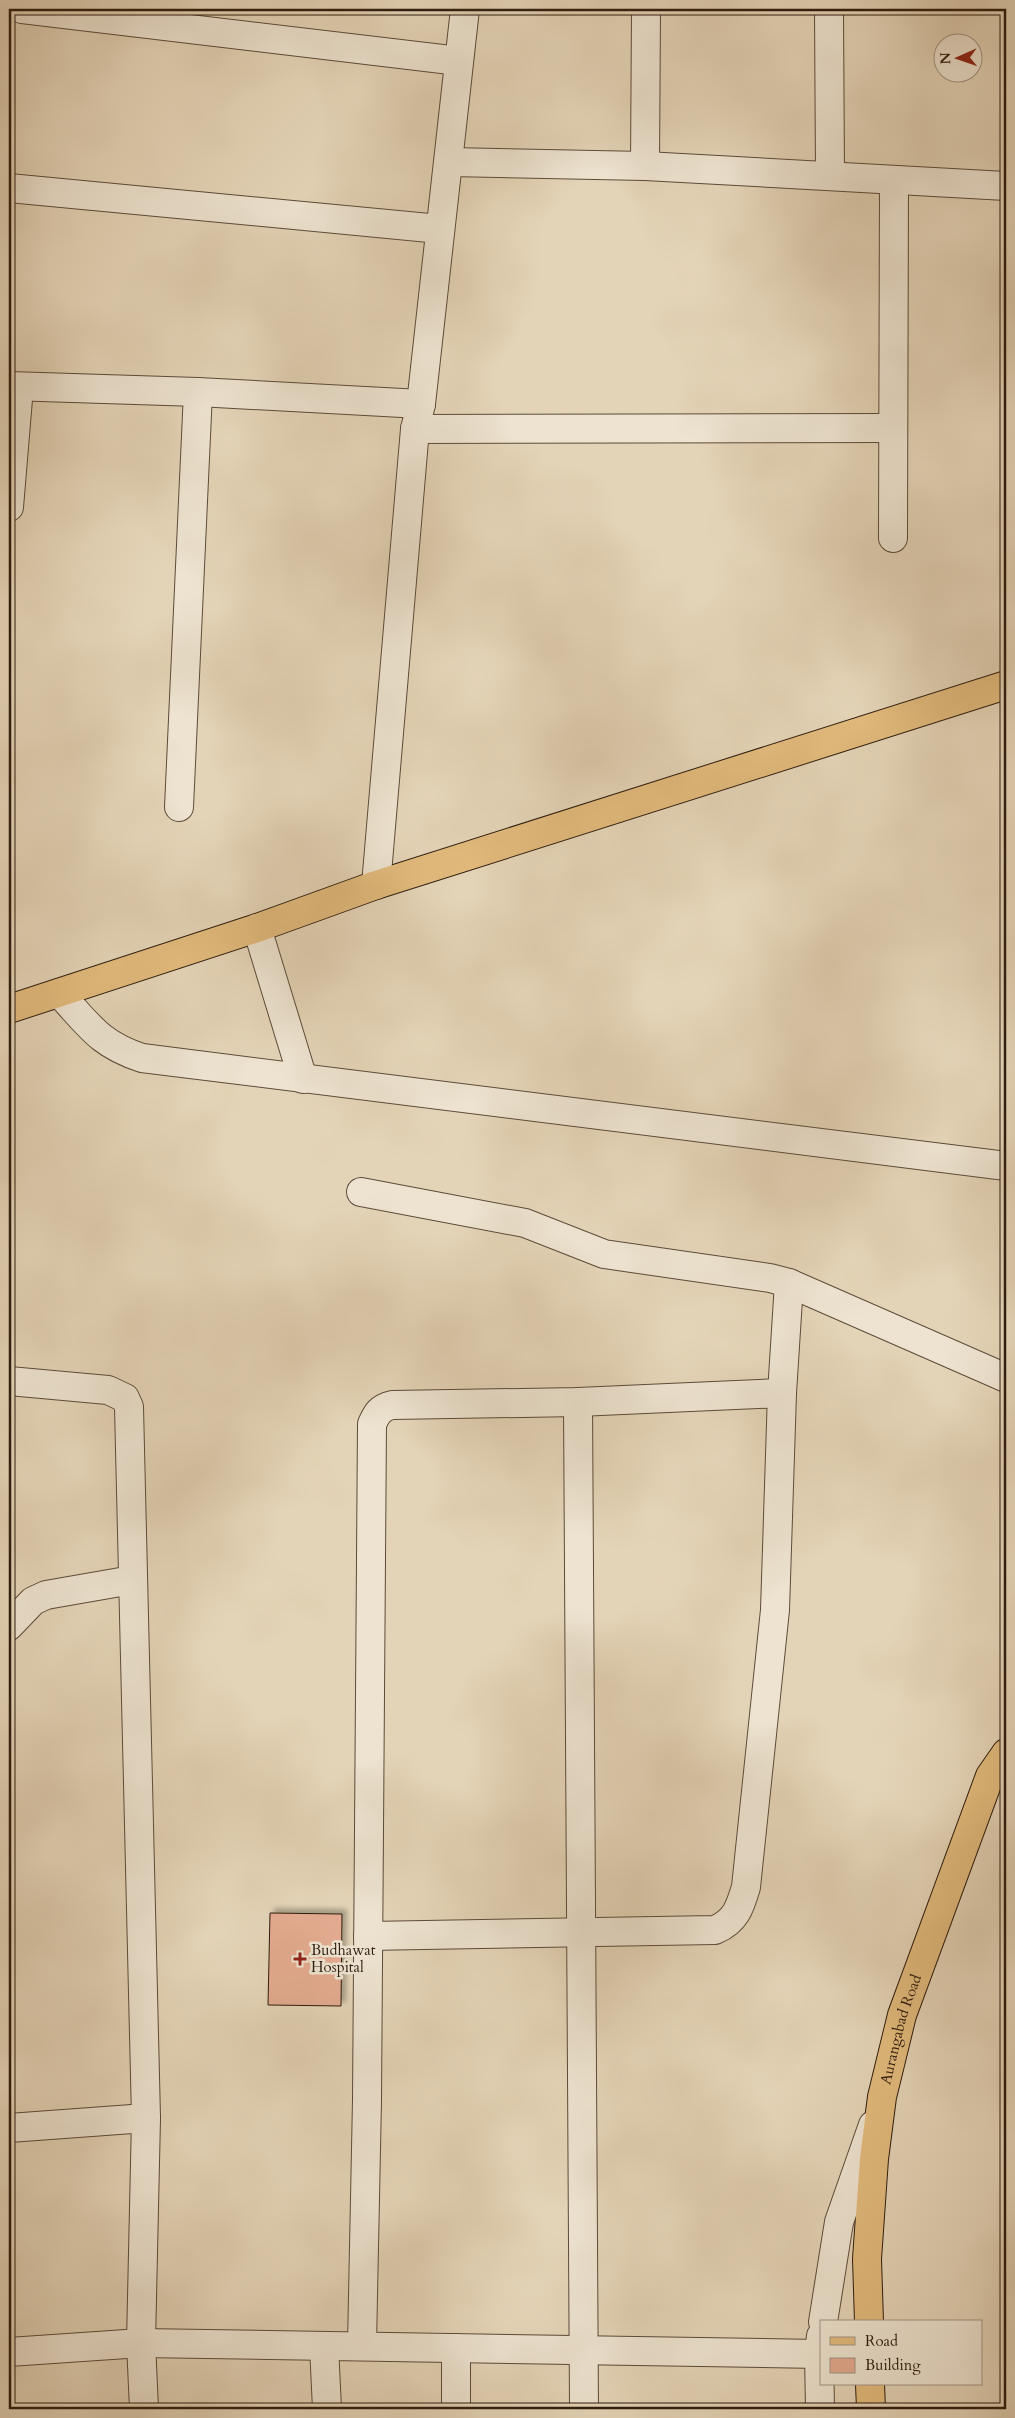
<svg xmlns="http://www.w3.org/2000/svg" width="1015" height="2418" viewBox="0 0 1015 2418" font-family="Cardo,serif">
<style>
.building{fill:#e2aa8e;stroke:#2e1d0f;filter:url(#shadow)}
.lines{fill:none;stroke-linecap:round;stroke-linejoin:round}
.minor-casing{stroke:#5c4b39;stroke-width:30}
.primary-casing{stroke:#2e1d0f;stroke-width:30}
.minor{stroke:#ede3d0;stroke-width:28}
.primary{stroke:#e2ba7c;stroke-width:28}
.poi-dot{fill:#8f2418;stroke:#ede3d0;stroke-width:2}
.labels{text-anchor:middle;stroke-width:5;stroke-linejoin:round;paint-order:stroke}
.poi-label{font-size:15px;fill:#2e1d0f;stroke:#ede3d0;text-anchor:start}
.street-label{font-size:15px;fill:#2e1d0f;stroke:#ede3d0}
</style>
<defs>
<filter id="shadow"><feDropShadow dx="4.5" dy="-4.5" stdDeviation="2.5" flood-color="#0004"/></filter>
</defs>
<rect width="100%" height="100%" fill="#e4d4b7"/>
<filter id="stains"><feTurbulence type="fractalNoise" baseFrequency=".004" numOctaves="4"/><feColorMatrix values="0 0 0 0 .2 0 0 0 0 .09 0 0 0 0 .02 0 0 0 .5 -.17"/></filter>
<radialGradient id="worn" r=".72"><stop offset=".6" stop-color="#630" stop-opacity="0"/><stop offset="1" stop-color="#630" stop-opacity=".3"/></radialGradient>
<!-- building -->
<path class="building" d="M 270,1913 L 342,1914 L 341,2006 L 268,2005 Z"/>
<g class="lines">
<defs>
<g id="minor">
<path d="M 22,9 L 459,61"/>
<path d="M 829,9 L 830,176"/>
<path d="M 449,162 L 645,166 L 1006,186"/>
<path d="M 645,166 L 646,9"/>
<path d="M 9,188 L 440,229"/>
<path d="M 9,386 L 198,392 L 421,404"/>
<path d="M 415,429 L 893,428"/>
<path d="M 9,507 L 19,387"/>
<path d="M 893,538 L 894,180"/>
<path d="M 179,807 L 198,392"/>
<path d="M 376,885 L 415,429 L 421,404 L 465,9"/>
<path d="M 257,928 L 303,1079"/>
<path d="M 59,993 C 89,1025 99,1044 142,1058 L 1006,1166"/>
<path d="M 361,1192 L 525,1223 L 604,1254 L 770,1278 L 789,1283 L 1006,1378"/>
<path d="M 9,1381 L 108,1390 L 125,1398 L 129,1407 L 146,2118"/>
<path d="M 578,1402 L 584,2409"/>
<path d="M 9,1626 L 33,1601 L 46,1595 L 132,1580"/>
<path d="M 368,1936 L 715,1930 C 736,1921 740,1907 746,1887 L 775,1610 L 782,1393 L 789,1283"/>
<path d="M 9,2128 L 146,2118 L 141,2343 L 144,2409"/>
<path d="M 823,2322 L 839,2222 L 873,2125"/>
<path d="M 362,2345 L 367,2100 L 372,1424 C 377,1413 380,1408 392,1405 L 578,1402 L 782,1393"/>
<path d="M 324,2346 L 327,2409"/>
<path d="M 9,2352 L 141,2343 L 819,2354"/>
<path d="M 456,2409 L 456,2348"/>
<path d="M 820,2409 L 819,2354 L 821,2336"/>
</g>
<g id="primary">
<path d="M 9,1009 L 257,928 L 376,885 L 1006,685"/>
<path id="s1" d="M 869,2322 L 867,2259 L 874,2159 L 882,2097 L 902,2015 L 990,1776 L 1006,1753"/>
<path d="M 870,2384 L 871,2409"/>
</g>
</defs>
<!-- minor casing -->
<use href="#minor" class="minor-casing"/>
<!-- primary casing -->
<use href="#primary" class="primary-casing"/>
<!-- minor -->
<use href="#minor" class="minor"/>
<!-- primary -->
<use href="#primary" class="primary"/>
</g>
<!-- markers -->
<path class="poi-dot" d="M297.5 1951.5h5v5h5v5h-5v5h-5v-5h-5v-5h5z"/>
<g class="labels">
<!-- poi labels -->
<g class="poi-label">
<text x="311" y="1955">Budhawat<tspan x="311" dy="17">Hospital</tspan></text>
</g>
<!-- street labels -->
<g class="street-label">
<text dy="5" stroke="none"><textPath href="#s1" startOffset="296">Aurangabad Road</textPath></text>
</g>
</g>
<!-- margin -->
<rect width="1015" height="2418" fill="none" stroke="#e4d4b7" stroke-width="30"/>
<rect x="10" y="10" width="995" height="2398" fill="none" stroke="#2e1d0f" stroke-width="2.5"/>
<rect x="15" y="15" width="985" height="2388" fill="none" stroke="#2e1d0f"/>
<!-- legend -->
<rect x="820" y="2320" width="162" height="65" fill="#ede3d0" stroke="#a19483"/>
<rect x="830" y="2337" width="25" height="8" fill="#e2ba7c" stroke="#a19483"/>
<text x="865" y="2346" font-size="15" fill="#2e1d0f">Road</text>
<rect x="830" y="2358" width="25" height="15" fill="#e2aa8e" stroke="#a19483"/>
<text x="865" y="2370" font-size="15" fill="#2e1d0f">Building</text>
<!-- north arrow -->
<g transform="translate(958 58) rotate(268)"><circle r="24" fill="#ede3d0" stroke="#a19483"/>
<path d="M0-4L9 19L0 12L-9 19Z" fill="#8f2418"/>
<text y="-8" font-size="14" font-weight="bold" text-anchor="middle" fill="#2e1d0f">N</text>
</g>
<rect width="100%" height="100%" filter="url(#stains)"/>
<rect width="100%" height="100%" fill="url(#worn)"/>
</svg>
